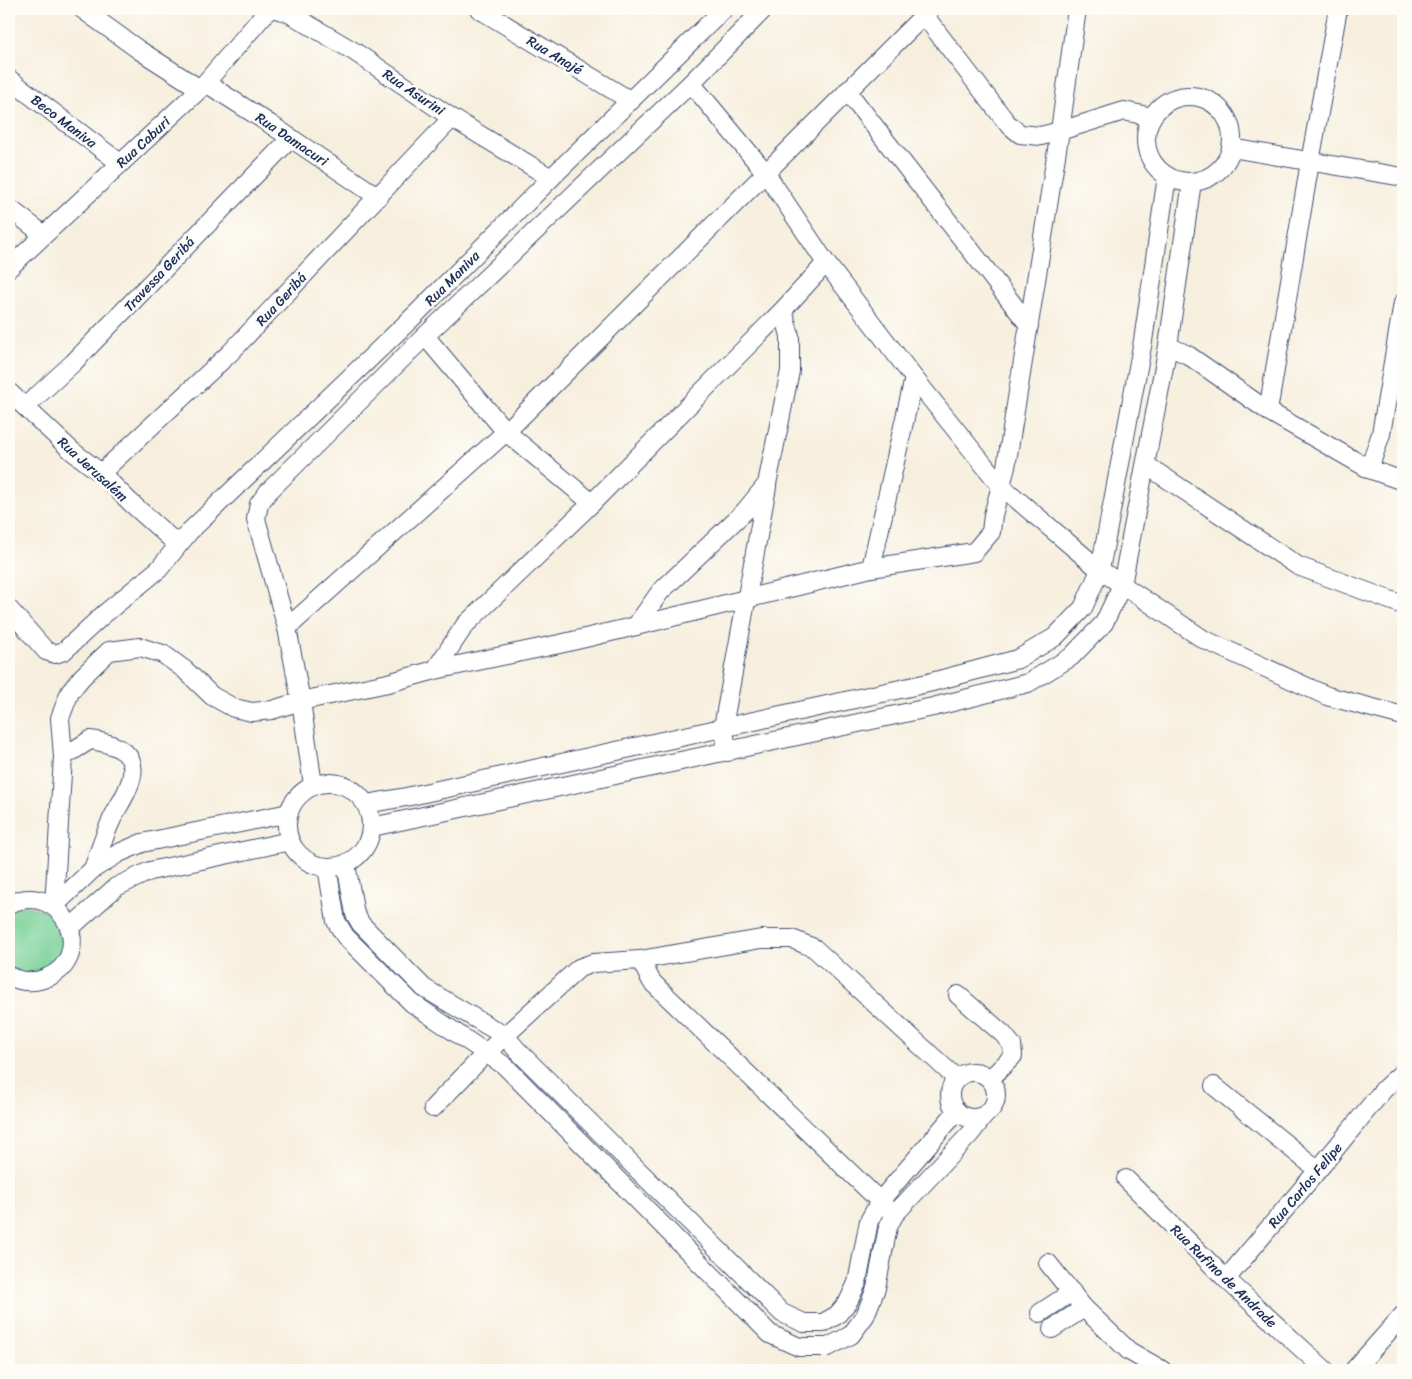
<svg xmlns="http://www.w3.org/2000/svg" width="1412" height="1379" viewBox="0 0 1412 1379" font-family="Sriracha,sans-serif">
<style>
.green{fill:#77d097;stroke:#49807a}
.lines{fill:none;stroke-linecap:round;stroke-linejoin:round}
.minor-casing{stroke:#3c4c71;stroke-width:20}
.minor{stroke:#fff;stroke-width:18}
.labels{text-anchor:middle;stroke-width:5;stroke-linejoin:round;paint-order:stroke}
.street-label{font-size:14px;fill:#1b2f5e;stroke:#fdfcf7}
</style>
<rect width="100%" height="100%" fill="#fdfcf7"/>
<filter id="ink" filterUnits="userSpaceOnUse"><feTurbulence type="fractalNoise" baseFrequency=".02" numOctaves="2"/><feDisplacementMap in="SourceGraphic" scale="10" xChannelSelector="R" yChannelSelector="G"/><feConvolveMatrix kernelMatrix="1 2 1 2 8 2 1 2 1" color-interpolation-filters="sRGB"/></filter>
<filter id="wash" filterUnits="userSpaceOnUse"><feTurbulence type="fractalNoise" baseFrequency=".0096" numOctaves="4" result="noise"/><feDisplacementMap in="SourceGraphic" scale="20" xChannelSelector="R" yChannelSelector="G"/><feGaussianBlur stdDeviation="1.12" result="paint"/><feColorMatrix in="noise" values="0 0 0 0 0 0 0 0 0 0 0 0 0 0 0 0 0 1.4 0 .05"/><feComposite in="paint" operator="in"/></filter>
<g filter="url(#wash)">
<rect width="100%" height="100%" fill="#f7efde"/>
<!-- green -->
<path class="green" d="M 23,905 L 52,912 L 65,938 L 61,957 L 46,971 L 27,975 L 9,968 L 9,912 Z"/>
</g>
<g filter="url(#ink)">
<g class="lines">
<defs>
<g id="minor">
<path d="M 82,9 L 139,50 L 200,89"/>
<path d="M 275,9 L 287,12 L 355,52 L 452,118 L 551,178"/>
<path d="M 479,9 L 631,101"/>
<path d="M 924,15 L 1007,123 L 1020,134 L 1041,136 L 1060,131 L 1124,111 L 1152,117"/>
<path d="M 9,79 L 120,163"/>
<path d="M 206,83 L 270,124 L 378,197"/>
<path d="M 691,83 L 765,172 L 826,263 L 914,378 L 1001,486 L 1100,570 L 1203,639 L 1327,696 L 1403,716"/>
<path d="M 847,91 L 1029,325"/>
<circle cx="1189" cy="139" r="43"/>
<path d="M 1231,148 L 1403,177"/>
<path d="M 9,208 L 44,235"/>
<path d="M 9,268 L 200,89 L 269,9"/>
<path d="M 425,336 L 506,432 L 592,503"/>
<path d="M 1168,346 L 1188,355 L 1268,411 L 1369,469 L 1403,481"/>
<path d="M 9,392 L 72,451 L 101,473 L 130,502 L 178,545"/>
<path d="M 25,407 L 73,363 L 291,138"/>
<path d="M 1268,411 L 1310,162 L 1338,9"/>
<path d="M 1146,465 L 1298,566 L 1403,605"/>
<path d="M 1369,469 L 1381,434 L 1403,303"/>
<path d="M 101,473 L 230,353 L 452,118"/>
<path d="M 871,568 L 914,378"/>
<path d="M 9,609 L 46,651 L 55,654 L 64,651 L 103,615 L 159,569 L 189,532 L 416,314 L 551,178 L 724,9"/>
<path d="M 636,626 L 871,568 L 974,552 L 991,532 L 993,515 L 1006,467 L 1060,131 L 1077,9"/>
<path d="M 287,628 L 506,432 L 930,9"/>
<path d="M 435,670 L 465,625 L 592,503 L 783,310 L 826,263"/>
<path d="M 728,752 L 723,727 L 767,487"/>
<path d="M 63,757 L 90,740 C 118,744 143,754 128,788 C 124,799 117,808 112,819 C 104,835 99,853 93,869"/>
<circle cx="329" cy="825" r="42"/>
<path d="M 313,785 L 301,701 L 287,628 L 256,519 L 259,504 L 268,492 L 425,336 L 691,83 L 764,9"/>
<path d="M 366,804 L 406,797 L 928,683 L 1018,659 L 1055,637 L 1083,608 L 1100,570 L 1143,341 L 1167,176"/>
<path d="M 372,827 L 933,707 L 1028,683 L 1071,657 L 1104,623 L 1122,585 L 1168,346 L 1192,182"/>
<path d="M 346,864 L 355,914 L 361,924 L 424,988 L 505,1036 L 518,1051 L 782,1313 L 804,1323 L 823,1323 L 837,1315 L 848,1302 L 857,1283 L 869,1221 L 880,1201 L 957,1111"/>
<path d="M 327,867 L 336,921 L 345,936 L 412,1003 L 505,1066 L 770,1334 L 799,1347 L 828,1347 L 851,1335 L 865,1316 L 876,1288 L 888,1227 L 894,1215 L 971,1133 L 984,1116"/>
<path d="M 9,904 C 64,879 98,957 46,978 C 34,983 21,982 9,976"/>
<path d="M 54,906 L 63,757 L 60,718 L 70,692 L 82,677 L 109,651 L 140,647 L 163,654 L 185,670 L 212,696 L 234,708 L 252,712 L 272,710 L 301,701 L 388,683 L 435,670 L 564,643 L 636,626 L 660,592 L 745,511 L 767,484 L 790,371 L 790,336 L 783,310"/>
<path d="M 54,906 L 93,869 L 119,853 L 142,843 L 289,813"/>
<path d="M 70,928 L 116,887 L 150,871 L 290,841"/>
<path d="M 640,960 L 652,982 L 887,1208"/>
<path d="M 958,995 L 1003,1034 L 1012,1045 L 1013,1056 L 990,1079"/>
<circle cx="973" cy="1095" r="23"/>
<path d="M 1214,1086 L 1318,1170"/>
<path d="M 433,1108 L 486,1053 L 579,968 L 593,963 L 640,960 L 761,939 L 792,939 L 814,948 L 957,1079"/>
<path d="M 1126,1179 L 1226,1279 L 1325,1370"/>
<path d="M 1048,1263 L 1084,1308 L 1129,1351 L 1162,1370"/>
<path d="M 1226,1279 L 1318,1170 L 1384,1089 L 1403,1072"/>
<path d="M 1040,1313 L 1072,1292"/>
<path d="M 1052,1329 L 1084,1308"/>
<path d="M 1354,1370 L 1403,1315"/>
</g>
</defs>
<!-- minor casing -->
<use href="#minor" class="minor-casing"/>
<!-- minor -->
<use href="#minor" class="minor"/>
</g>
</g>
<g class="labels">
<!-- street labels -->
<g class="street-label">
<text transform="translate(555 55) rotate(31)" y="5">Rua Anajé</text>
<text transform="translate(414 92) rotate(34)" y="5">Rua Asurini</text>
<text transform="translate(64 121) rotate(37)" y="5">Beco Maniva</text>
<text transform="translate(292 139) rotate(34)" y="5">Rua Damacuri</text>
<text transform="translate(143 142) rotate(-43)" y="5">Rua Caburi</text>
<text transform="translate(159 274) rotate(-47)" y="5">Travessa Geribá</text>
<text transform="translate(452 278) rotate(-45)" y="5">Rua Maniva</text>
<text transform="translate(281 299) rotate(-47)" y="5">Rua Geribá</text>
<text transform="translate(93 469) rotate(42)" y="5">Rua Jerusalém</text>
<text transform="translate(1305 1185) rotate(-50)" y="5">Rua Carlos Felipe</text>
<text transform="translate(1224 1276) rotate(44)" y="5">Rua Rufino de Andrade</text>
</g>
</g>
<!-- margin -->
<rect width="1412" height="1379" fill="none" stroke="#fdfcf7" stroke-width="30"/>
</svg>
